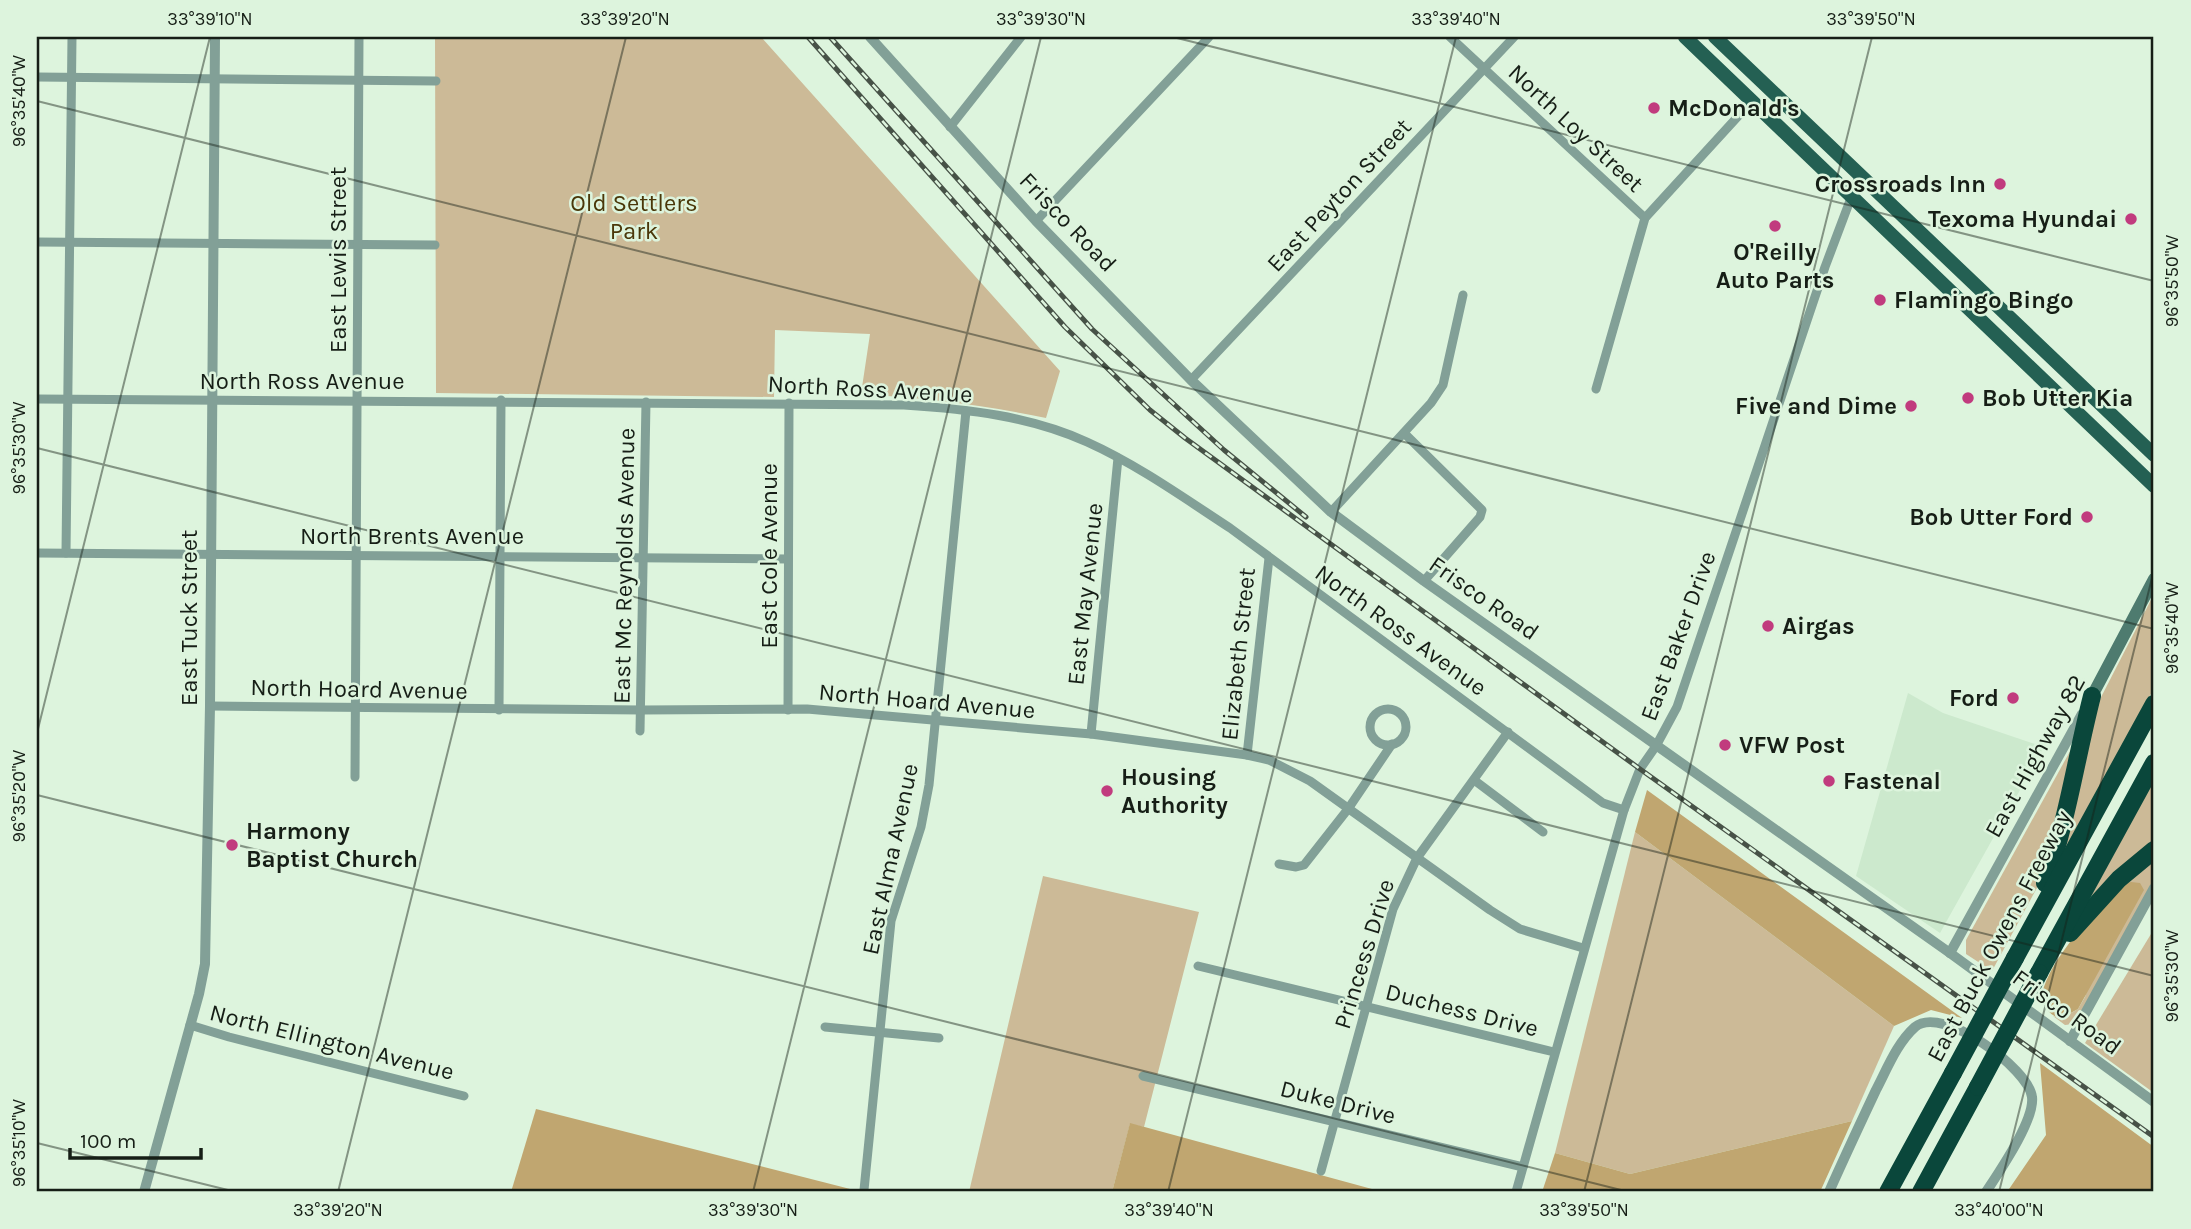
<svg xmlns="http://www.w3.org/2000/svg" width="2191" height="1229" viewBox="0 0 2191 1229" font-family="Karla,sans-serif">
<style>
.built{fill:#cce9cd}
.green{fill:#ccba97}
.forest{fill:#c0a670}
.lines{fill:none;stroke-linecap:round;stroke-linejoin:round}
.minor{stroke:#82a097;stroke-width:9}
.tertiary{stroke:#82a097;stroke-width:10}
.secondary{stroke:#4e7b6f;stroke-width:12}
.primary{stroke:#246053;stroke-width:14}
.motorway{stroke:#0a473b;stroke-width:18}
.rail-casing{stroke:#475247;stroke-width:5}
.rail{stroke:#ddf4dd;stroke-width:2.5;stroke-dasharray:8;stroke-linecap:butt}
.motorway-bridge{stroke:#0a473b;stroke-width:18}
.ticks{fill:none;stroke:#161e16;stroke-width:2;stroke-opacity:0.45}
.poi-dot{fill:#c13b7e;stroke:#ddf4dd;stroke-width:2.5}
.labels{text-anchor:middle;stroke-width:5;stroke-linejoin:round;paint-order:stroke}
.poi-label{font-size:24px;font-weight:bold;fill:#161e16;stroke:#ddf4dd;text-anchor:start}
.street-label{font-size:24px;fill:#161e16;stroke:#ddf4dd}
.park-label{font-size:24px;fill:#4a3709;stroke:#ddf4dd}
.neatline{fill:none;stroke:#161e16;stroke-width:2.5}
.ticks-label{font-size:18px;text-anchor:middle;fill:#161e16}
</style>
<rect width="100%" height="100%" fill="#ddf4dd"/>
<!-- built -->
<path class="built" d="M 1908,693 L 1943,713 L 2044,747 L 1940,933 L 1856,876 Z"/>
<!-- green -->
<g class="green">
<path d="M 435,37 L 761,37 L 1060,371 L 1046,418 C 984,405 924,398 861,394 L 870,334 L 775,330 L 774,397 L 436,393 Z"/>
<path d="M 2154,594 L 2154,688 L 2050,885 L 2097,705 Z"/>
<path d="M 2074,744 L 2039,884 L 1992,971 L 1966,954 L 1966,940 Z"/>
<path d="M 2154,780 L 2154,846 L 2093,897 L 2091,896 Z"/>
<path d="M 1635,832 L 1894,1026 L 1852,1121 L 1630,1174 L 1555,1153 Z"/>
<path d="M 2154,856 L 2154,883 L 2074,1024 L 2065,1025 L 2053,1016 L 2061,1019 L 2078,1009 L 2085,997 L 2122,884 Z"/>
<path d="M 1043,876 L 1199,912 L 1144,1127 L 1130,1124 L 1112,1192 L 969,1192 Z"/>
<path d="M 2154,929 L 2154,1093 L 2085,1043 Z"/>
</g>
<!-- forest -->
<g class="forest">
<path d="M 1647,790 L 1962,1018 L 1931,1010 L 1894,1026 L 1635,832 Z"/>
<path d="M 2131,882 L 2140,883 L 2144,890 L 2078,1009 L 2060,1019 C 2049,1014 2043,1007 2042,994 C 2051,956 2095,913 2122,884 Z"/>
<path d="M 2040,1063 L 2154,1147 L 2154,1192 L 2007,1192 L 2046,1135 Z"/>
<path d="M 536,1109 L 862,1192 L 511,1192 Z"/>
<path d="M 1852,1121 L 1820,1192 L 1542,1192 L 1555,1153 L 1630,1174 Z"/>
<path d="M 1130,1123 L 1383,1192 L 1112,1192 Z"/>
</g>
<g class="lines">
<!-- minor -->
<g class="minor">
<path d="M 1450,37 L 1645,218"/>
<path d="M 37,77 L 436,81"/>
<path d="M 950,127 L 1021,37"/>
<path d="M 1036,221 L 1209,37"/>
<path d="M 37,242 L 435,245"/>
<path d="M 1191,380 L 1514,37"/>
<path d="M 1596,389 L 1645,218 L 1752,101"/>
<path d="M 37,399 L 904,405 C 967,409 1030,416 1087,442 C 1138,465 1184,498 1230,528 L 1603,803 L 1624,810"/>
<path d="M 1404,433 L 1482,510 L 1480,517 L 1424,581"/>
<path d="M 1331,512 L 1431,403 L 1443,385 L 1463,295"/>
<path d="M 37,553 L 788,559"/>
<path d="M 66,553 L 72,37"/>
<path d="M 210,706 L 642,710 L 807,709 L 1091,734 L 1247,755 L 1269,760 L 1310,781 L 1490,910 L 1520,929 L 1583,948"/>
<circle cx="1388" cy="727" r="18"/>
<path d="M 499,710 L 501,400"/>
<path d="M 788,710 L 789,403"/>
<path d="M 640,731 L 646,402"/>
<path d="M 1091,734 L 1118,458"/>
<path d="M 1247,755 L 1269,558"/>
<path d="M 355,777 L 359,37"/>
<path d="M 1474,780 L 1543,832"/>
<path d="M 1279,864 L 1296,867 L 1304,865 L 1348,809 L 1392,744"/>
<path d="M 1198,966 L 1554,1052"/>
<path d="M 190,1025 L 229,1037 L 464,1096"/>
<path d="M 825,1027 L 939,1038"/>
<path d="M 1143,1076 L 1523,1167"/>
<path d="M 1321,1171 L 1393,909 L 1417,858 L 1508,732"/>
<path d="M 864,1190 L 891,921 L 921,827 L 929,785 L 966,411"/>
<path d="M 1516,1192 L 1624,810 L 1640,769 L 1656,746 L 1677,707 L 1825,267 L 1860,174"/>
</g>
<!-- tertiary -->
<g class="tertiary">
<path d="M 870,37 L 1036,221 L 1191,380 L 1331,512 L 1424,581 L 1950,953 L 2154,1102"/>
<path d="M 1950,953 L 2082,714"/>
<path d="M 2070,1041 L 2154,888"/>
<path d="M 144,1192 L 199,994 L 205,964 L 210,706 L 215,37"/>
<path d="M 1829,1192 C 1844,1158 1860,1124 1876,1090 C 1887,1069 1897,1043 1915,1027 C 1942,1004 2029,1069 2032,1097 C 2035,1120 1999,1172 1986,1192"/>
</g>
<!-- secondary -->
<path class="secondary" d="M 2092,696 L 2154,579"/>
<!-- primary -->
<g class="primary">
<path d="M 1685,37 L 2154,486"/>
<path d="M 1715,37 L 2154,455"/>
</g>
<!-- motorway -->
<g class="motorway">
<path d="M 2045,883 C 2067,823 2076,758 2092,696"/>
<path d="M 2070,933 L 2119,879 L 2154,850"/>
<path d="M 2015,958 L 2154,704"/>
<path d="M 2039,973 L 2154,763"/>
<path d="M 1888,1192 L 1953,1073"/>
<path d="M 1921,1192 L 1978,1087"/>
</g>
<defs>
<g id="rail">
<path d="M 808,37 L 1065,327 L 1150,410 L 1185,438 L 1640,769 L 2154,1137"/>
<path d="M 830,37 L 1092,329 L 1224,450 L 1306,517"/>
</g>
</defs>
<!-- rail casing -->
<use href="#rail" class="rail-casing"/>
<!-- rail -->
<use href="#rail" class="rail"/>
<!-- motorway-bridge -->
<g class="motorway-bridge">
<path d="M 1953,1073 L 2015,958"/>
<path d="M 1978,1087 L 2039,973"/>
</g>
</g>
<!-- ticks -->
<path class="ticks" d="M 1173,37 L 2154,281M 37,101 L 2154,629M 37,448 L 2154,976M 37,733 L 210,37M 37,795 L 1629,1192M 37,1143 L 236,1192M 338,1192 L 626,37M 753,1192 L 1041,37M 1168,1192 L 1456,37M 1584,1192 L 1872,37M 1999,1192 L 2154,570"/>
<!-- markers -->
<g class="poi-dot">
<circle cx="1654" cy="108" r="7"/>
<circle cx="2000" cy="184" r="7"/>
<circle cx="2131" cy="219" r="7"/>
<circle cx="1775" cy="226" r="7"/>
<circle cx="1880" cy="300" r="7"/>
<circle cx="1968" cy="398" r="7"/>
<circle cx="1911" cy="406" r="7"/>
<circle cx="2087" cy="517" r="7"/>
<circle cx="1768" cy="626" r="7"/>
<circle cx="2013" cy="698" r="7"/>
<circle cx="1725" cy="745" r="7"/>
<circle cx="1829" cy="781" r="7"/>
<circle cx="1107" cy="791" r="7"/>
<circle cx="232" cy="845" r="7"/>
</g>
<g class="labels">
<!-- poi labels -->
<g class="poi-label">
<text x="1668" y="116">McDonald's</text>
<text x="1986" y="192" text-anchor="end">Crossroads Inn</text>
<text x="2117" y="227" text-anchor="end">Texoma Hyundai</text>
<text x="1775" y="260" text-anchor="middle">O'Reilly<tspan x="1775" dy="28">Auto Parts</tspan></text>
<text x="1894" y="308">Flamingo Bingo</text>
<text x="1982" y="406">Bob Utter Kia</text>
<text x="1897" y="414" text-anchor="end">Five and Dime</text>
<text x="2073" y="525" text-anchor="end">Bob Utter Ford</text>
<text x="1782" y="634">Airgas</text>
<text x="1999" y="706" text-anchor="end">Ford</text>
<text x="1739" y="753">VFW Post</text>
<text x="1121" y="785">Housing<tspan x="1121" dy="28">Authority</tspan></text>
<text x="1843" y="789">Fastenal</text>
<text x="246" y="839">Harmony<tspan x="246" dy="28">Baptist Church</tspan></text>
</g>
<!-- street labels -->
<g class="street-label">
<text transform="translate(1576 128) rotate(43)" y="8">North Loy Street</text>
<text transform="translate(1339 195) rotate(-47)" y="8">East Peyton Street</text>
<text transform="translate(1068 222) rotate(46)" y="8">Frisco Road</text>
<text transform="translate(338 260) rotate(-90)" y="8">East Lewis Street</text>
<text x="302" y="389">North Ross Avenue</text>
<text transform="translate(870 389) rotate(3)" y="8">North Ross Avenue</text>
<text x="412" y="544">North Brents Avenue</text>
<text transform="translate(769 556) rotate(-90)" y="8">East Cole Avenue</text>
<text transform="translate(624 566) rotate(-89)" y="8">East Mc Reynolds Avenue</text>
<text transform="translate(1085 594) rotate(-84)" y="8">East May Avenue</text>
<text transform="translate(1484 598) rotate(35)" y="8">Frisco Road</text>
<text transform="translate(189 618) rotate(-90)" y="8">East Tuck Street</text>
<text transform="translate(1401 630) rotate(36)" y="8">North Ross Avenue</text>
<text transform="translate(1678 636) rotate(-70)" y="8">East Baker Drive</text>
<text transform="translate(1238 654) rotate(-84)" y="8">Elizabeth Street</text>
<text transform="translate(359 689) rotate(1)" y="8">North Hoard Avenue</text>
<text transform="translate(927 701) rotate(5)" y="8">North Hoard Avenue</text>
<text transform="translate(2035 756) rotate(-61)" y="8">East Highway 82</text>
<text transform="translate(890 859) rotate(-78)" y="8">East Alma Avenue</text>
<text transform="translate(1999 936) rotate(-62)" y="8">East Buck Owens Freeway</text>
<text transform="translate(1364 954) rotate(-73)" y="8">Princess Drive</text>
<text transform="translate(1462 1010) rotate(14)" y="8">Duchess Drive</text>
<text transform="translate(2067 1012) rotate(36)" y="8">Frisco Road</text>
<text transform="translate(332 1042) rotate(14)" y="8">North Ellington Avenue</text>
<text transform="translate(1338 1102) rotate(14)" y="8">Duke Drive</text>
</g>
<!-- park labels -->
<g class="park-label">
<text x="634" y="211">Old Settlers<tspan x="634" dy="28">Park</tspan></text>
</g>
</g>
<!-- border -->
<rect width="2191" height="1229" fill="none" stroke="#ddf4dd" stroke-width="77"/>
<!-- scale -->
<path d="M70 1148v10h131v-10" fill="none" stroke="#161e16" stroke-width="3.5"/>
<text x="80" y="1148" font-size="21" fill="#161e16" stroke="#ddf4dd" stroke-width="5" paint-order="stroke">100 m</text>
<rect x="38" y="38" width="2114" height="1152" class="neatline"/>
<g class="ticks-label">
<text x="210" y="25">33°39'10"N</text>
<text x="625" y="25">33°39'20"N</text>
<text x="1041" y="25">33°39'30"N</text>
<text x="1456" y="25">33°39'40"N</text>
<text x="1871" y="25">33°39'50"N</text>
<text transform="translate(19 101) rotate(-90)" y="6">96°35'40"W</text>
<text transform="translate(2172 281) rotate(-90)" y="6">96°35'50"W</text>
<text transform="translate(19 448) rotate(-90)" y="6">96°35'30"W</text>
<text transform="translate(2172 628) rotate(-90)" y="6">96°35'40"W</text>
<text transform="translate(19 796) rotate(-90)" y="6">96°35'20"W</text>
<text transform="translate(2172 976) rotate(-90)" y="6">96°35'30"W</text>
<text transform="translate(19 1143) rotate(-90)" y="6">96°35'10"W</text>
<text x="338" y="1216">33°39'20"N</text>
<text x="753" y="1216">33°39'30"N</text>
<text x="1169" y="1216">33°39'40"N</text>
<text x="1584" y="1216">33°39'50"N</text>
<text x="1999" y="1216">33°40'00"N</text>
</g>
</svg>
